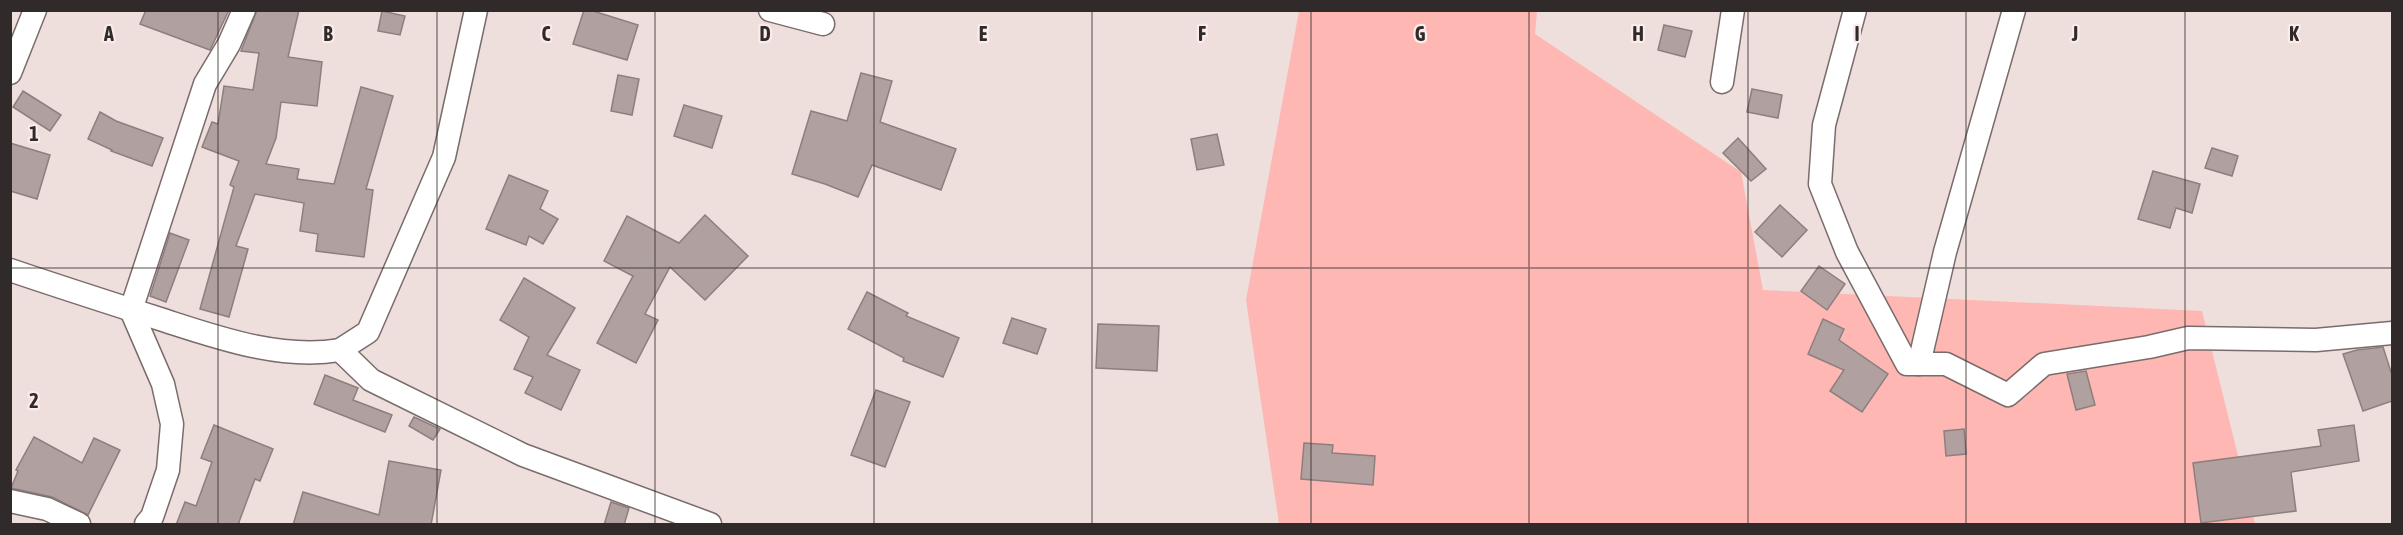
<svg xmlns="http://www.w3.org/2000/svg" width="2403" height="535" viewBox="0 0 2403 535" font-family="'Asap Condensed',sans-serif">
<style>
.green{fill:#feb7b2}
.building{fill:#b0a1a0;stroke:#8d7f7d;stroke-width:1.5}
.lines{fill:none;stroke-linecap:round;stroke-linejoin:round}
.street-casing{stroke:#796c6a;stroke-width:25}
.street{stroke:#fff;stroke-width:22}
.grid{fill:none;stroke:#302b2a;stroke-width:1.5;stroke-opacity:0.55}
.grid-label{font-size:20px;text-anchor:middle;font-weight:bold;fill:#302b2a;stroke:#fbebea;stroke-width:4.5;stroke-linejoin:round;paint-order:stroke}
</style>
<rect width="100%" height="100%" fill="#eededc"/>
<!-- green -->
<path class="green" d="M 1299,11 L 1537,11 L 1535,34 L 1741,172 L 1763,290 L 2202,311 L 2255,524 L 1279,524 L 1246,300 Z"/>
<!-- building -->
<g class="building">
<path d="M 146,10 L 229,10 L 210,50 L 140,24 Z"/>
<path d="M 257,10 L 299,10 L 288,57 L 322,62 L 317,106 L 281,102 L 276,138 L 266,164 L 299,169 L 297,179 L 334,184 L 361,87 L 393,96 L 366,189 L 373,190 L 364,257 L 316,251 L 318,234 L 300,231 L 304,203 L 255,194 L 236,246 L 248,249 L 229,317 L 200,309 L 234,187 L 230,185 L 239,161 L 202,147 L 212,122 L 218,124 L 224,86 L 253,90 L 259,53 L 241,51 Z"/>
<path d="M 584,10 L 590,10 L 638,25 L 627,60 L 573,44 Z"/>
<path d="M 382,11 L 405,16 L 400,35 L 378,31 Z"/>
<path d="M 1664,25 L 1692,31 L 1685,57 L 1658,50 Z"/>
<path d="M 861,73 L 892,81 L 880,122 L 956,149 L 941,190 L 872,165 L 858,197 L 825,184 L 792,174 L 811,111 L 847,121 Z"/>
<path d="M 618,75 L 639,79 L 632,115 L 611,111 Z"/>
<path d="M 1752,89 L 1782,95 L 1778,118 L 1747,112 Z"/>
<path d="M 23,91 L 61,115 L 50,131 L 13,107 Z"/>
<path d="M 684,105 L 722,116 L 712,148 L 674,136 Z"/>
<path d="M 100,112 L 116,121 L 163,138 L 152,166 L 111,151 L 112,150 L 88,139 Z"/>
<path d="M 1217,134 L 1224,165 L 1197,170 L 1191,139 Z"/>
<path d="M 1738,138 L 1766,169 L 1751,181 L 1723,153 Z"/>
<path d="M 10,143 L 50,155 L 37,199 L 10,191 Z"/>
<path d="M 2212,148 L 2238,156 L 2232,176 L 2205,168 Z"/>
<path d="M 2153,171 L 2200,184 L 2192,213 L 2176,208 L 2170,228 L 2138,219 Z"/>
<path d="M 509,175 L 548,191 L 540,209 L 558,219 L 543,244 L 529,236 L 526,245 L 486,229 Z"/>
<path d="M 1780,205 L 1807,230 L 1782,257 L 1755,232 Z"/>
<path d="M 705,215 L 748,256 L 705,300 L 670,267 L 645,314 L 658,320 L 636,363 L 597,343 L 633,276 L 604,261 L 627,216 L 679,243 Z"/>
<path d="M 170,233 L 189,240 L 166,302 L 150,296 Z"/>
<path d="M 1819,266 L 1845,284 L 1827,310 L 1801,291 Z"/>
<path d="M 524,278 L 575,308 L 547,355 L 580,370 L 561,410 L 525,393 L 533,377 L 514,369 L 529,337 L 500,320 Z"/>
<path d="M 867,292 L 908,313 L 906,316 L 959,338 L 943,377 L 903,361 L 904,358 L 848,329 Z"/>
<path d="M 1012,318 L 1046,329 L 1037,354 L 1003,343 Z"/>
<path d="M 1823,319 L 1844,329 L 1839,340 L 1888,374 L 1862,412 L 1830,391 L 1844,370 L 1808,354 Z"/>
<path d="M 1098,324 L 1159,326 L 1157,371 L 1096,368 Z"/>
<path d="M 2383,347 L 2392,375 L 2392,401 L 2363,411 L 2343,354 L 2357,350 Z"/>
<path d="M 2086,371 L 2095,405 L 2076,410 L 2067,374 Z"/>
<path d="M 325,375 L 358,388 L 353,400 L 392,415 L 385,432 L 314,404 Z"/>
<path d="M 876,390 L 910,402 L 885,467 L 851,455 Z"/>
<path d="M 414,417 L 440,429 L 433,440 L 409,426 Z"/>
<path d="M 214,425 L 273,449 L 260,481 L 255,479 L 239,522 L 240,525 L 176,525 L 185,502 L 196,506 L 212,462 L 201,458 Z"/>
<path d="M 2354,425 L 2359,461 L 2291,472 L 2296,511 L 2201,523 L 2193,463 L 2321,446 L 2318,430 Z"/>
<path d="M 1964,429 L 1966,454 L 1946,456 L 1944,431 Z"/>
<path d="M 34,437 L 82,463 L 94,438 L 120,450 L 88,515 L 52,497 L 11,488 L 18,471 L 16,470 Z"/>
<path d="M 1304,443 L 1333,445 L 1332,453 L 1375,456 L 1373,485 L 1301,479 Z"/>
<path d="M 389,461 L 441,470 L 431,525 L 293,525 L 303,492 L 379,515 Z"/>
<path d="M 611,502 L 629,508 L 624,525 L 604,525 Z"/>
</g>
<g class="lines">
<defs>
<g id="street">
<path d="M 770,10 L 823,24"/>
<path d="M 1855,10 L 1824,125 L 1820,184 L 1847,252 L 1907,364 L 1946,364 L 2008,395 L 2044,364 L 2149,347 L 2188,338 L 2316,340 L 2392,333"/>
<path d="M 10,73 L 35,10"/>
<path d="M 1722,82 L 1733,10"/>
<path d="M 10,270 C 60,287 110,303 160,319 C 216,337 279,360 340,350 L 371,380 L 523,455 L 710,524"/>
<path d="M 340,350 L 368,332 L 444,157 L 476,10"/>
<path d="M 1919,364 L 1945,252 L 2014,10"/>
<path d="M 10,501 L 47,509 L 79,524"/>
<path d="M 146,524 L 152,517 L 168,470 L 172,424 L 163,384 L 131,310 L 205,84 L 229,44 L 244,10"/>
</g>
</defs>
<!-- street casing -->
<use href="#street" class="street-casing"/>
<!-- street -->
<use href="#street" class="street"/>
</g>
<!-- grid -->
<path class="grid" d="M 218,10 L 218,524M 437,10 L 437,524M 655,10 L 655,524M 874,10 L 874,524M 1092,10 L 1092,524M 1311,10 L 1311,524M 1529,10 L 1529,524M 1748,10 L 1748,524M 1966,10 L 1966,524M 2185,10 L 2185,524M 10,268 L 2392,268"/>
<g class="grid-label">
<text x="109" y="41">A</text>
<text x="328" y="41">B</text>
<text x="546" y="41">C</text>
<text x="765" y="41">D</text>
<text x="983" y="41">E</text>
<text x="1202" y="41">F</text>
<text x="1420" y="41">G</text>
<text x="1638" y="41">H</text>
<text x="1857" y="41">I</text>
<text x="2075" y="41">J</text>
<text x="2294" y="41">K</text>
<text x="34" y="141">1</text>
<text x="34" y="408">2</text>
</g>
<!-- border -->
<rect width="2403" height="535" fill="none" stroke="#302b2a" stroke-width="24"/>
</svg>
